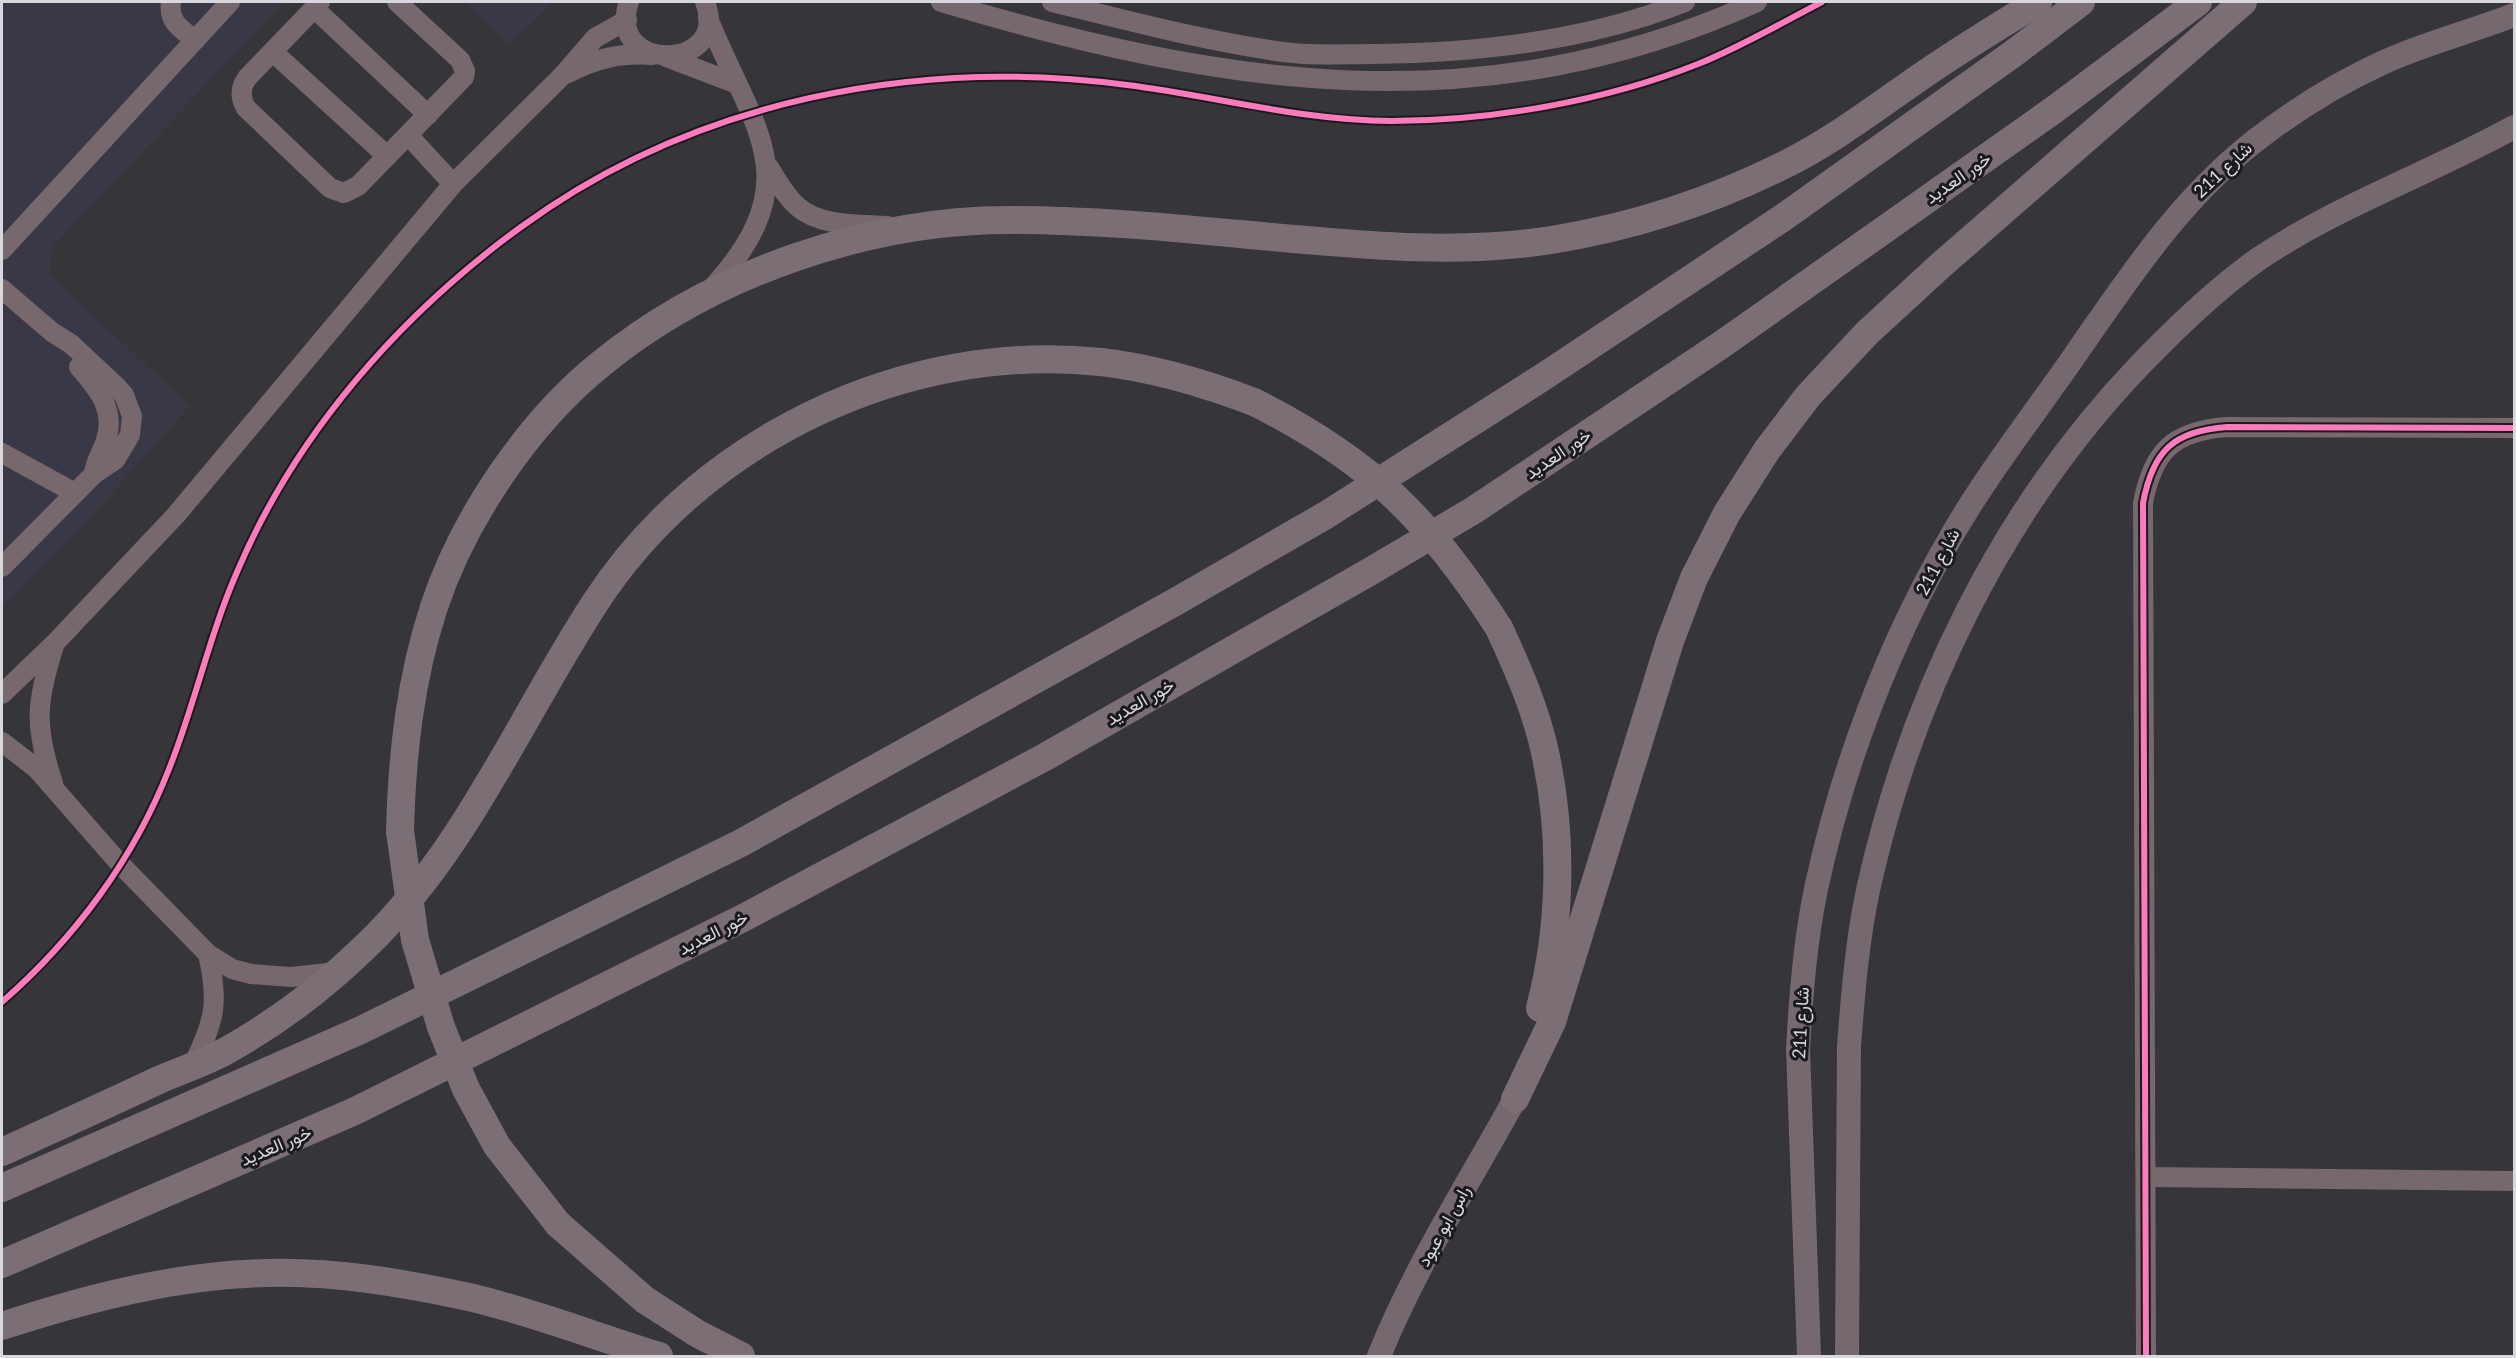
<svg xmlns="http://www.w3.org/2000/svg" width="2516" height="1358" viewBox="0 0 2516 1358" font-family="Lato,Vazirmatn,sans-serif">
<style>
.built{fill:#383846}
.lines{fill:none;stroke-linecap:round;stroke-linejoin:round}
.minor{stroke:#76686d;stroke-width:20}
.major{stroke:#76686f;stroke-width:24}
.highway{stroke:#7b6f75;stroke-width:28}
.highway-bridge{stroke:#7b6f75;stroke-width:28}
.cycleway-casing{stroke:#1b1b1f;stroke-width:10}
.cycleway{stroke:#fd7abc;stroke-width:6}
.labels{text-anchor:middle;stroke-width:6;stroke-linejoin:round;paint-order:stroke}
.street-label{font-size:18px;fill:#d7d7dd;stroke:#1b1b1f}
</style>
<rect width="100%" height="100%" fill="#35353a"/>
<!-- built -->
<g class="built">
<path d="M 2,2 L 284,2 L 52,248 L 50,275 L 190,406 L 82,527 L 2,609 Z"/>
<path d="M 464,2 L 554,2 L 510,44 Z"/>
</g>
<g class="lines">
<!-- minor -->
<g class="minor">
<path d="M 171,2 C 168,22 181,29 195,40"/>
<path d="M 320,2 L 247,78 C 240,88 240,98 246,108 L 330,188 L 344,193 L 358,186 L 464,77 L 465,71 L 460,60 L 397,2"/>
<path d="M 629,2 C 604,74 732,72 705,2"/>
<path d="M 941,2 C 1223,86 1478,127 1757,2"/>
<path d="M 1052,2 C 1129,21 1205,41 1283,52 C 1312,56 1344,54 1373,54 C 1478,53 1588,41 1685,2"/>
<path d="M 314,8 L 428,115"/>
<path d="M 708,18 C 752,129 811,177 714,286"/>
<path d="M 273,52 L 387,156"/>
<path d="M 666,57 L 737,84"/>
<path d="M 568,73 C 597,58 620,53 652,55"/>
<path d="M 408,135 L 453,184"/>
<path d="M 768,166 C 777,180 786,197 798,207 C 821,227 860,224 888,226"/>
<path d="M 2,250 L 230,2"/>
<path d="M 2,289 L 52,332 L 71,344 L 116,386 L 124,395 L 132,416 L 130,435 L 115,460 L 94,474 L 2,567"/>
<path d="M 79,367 C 99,390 117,411 105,443 C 101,454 95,462 94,474"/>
<path d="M 2,453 L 75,493"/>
<path d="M 2,694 L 55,643 L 176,515 L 453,184 L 563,75 L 595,38 L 627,20"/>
<path d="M 2,742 L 36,768 L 120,864 L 208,954 L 232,969 L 251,974 L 291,977 L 337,972"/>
<path d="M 53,783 C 34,726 36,702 54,646"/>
<path d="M 193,1065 C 215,1021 219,1002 208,954"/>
<path d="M 2147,1177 L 2514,1181"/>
<path d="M 2146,1356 L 2143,503 C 2153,450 2174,431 2227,427 L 2514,428"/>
</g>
<!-- major -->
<g class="major">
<path d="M 1379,1356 C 1415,1267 1468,1184 1515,1099"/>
<path d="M 1809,1356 L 1798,1049 C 1801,996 1805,942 1816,889 C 1842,767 1889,643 1952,535 C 1988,473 2032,417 2073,358 C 2130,276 2185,191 2268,131 C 2303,105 2343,81 2382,63 C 2425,43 2471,32 2514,15"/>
<path d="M 1847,1356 L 1849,1046 C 1853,994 1857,942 1868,890 C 1911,696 2002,509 2140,365 C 2177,327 2214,291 2257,260 C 2338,205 2429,174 2514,127"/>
</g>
<!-- highway -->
<g class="highway">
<path d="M 1499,628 C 1518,669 1537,712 1546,757 C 1563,838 1561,928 1540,1008"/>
<path d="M 400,831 C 402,755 410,680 434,607 C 463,519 529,421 602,363 C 714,272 871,219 1014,220 C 1104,220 1194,230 1283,238 C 1373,246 1461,254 1551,240 C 1633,227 1712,201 1786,164 C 1832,141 1874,109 1916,80 C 1956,52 1997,27 2038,2"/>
<path d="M 1515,1099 L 1552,1022 L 1670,641 L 1694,578 L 1727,513 L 1767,450 L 1808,396 L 1867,333 L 1941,265 L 2243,2"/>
<path d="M 2,1152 C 55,1128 108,1104 161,1079 C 182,1070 206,1062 226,1051 C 276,1023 325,986 366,946 C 466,850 520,718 595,603 C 701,439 906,341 1101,362 C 1154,368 1204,383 1254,402"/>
<path d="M 2,1188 L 361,1030 L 741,843 L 1175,602 L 1326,515 L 1543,377 L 1781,219 L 2014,53 L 2081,2"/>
<path d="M 558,1224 L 645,1300 L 698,1334 L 741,1356"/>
<path d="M 2,1264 L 355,1111 L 745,917 L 1045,757 L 1371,571 L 1474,510 L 1721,345 L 2055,109 L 2198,2"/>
<path d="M 2,1326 C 88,1298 176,1275 267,1273 C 334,1271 404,1283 469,1297 C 533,1312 597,1337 659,1356"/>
</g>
<!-- highway-bridge -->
<g class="highway-bridge">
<path d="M 1254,402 C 1370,460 1430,520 1499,628"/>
<path d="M 400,831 L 415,940 L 441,1027 L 466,1089 L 497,1146 L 558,1224"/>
</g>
<defs>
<g id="cycleway">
<path d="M 2,1002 C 74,939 134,859 169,769 C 195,704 209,636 237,572 C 296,433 400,315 521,227 C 694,100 917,57 1127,85 C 1215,96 1303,121 1391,121 C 1491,121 1605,101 1698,64 C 1741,47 1781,23 1822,2"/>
<path d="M 2146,1356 L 2143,503 C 2153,450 2174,431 2227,427 L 2514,428"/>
</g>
</defs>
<!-- cycleway casing -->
<use href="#cycleway" class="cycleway-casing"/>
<!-- cycleway -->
<use href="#cycleway" class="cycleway"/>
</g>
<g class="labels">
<!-- street labels -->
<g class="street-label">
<text transform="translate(2223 170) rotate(-43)" y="6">شارع 211</text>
<text transform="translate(1958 178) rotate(-35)" y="6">خور العديد</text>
<text transform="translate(1558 454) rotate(-34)" y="6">خور العديد</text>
<text transform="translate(1938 562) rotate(-62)" y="6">شارع 211</text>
<text transform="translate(1140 702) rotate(-30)" y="6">خور العديد</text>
<text transform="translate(713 933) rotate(-27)" y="6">خور العديد</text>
<text transform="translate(1801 1023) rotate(-87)" y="6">شارع 211</text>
<text transform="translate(276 1146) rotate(-23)" y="6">خور العديد</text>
<text transform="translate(1444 1226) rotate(-61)" y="6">راس ابو عبود</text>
</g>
</g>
<!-- border -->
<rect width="2516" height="1358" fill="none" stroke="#d7d7dd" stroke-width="6"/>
</svg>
